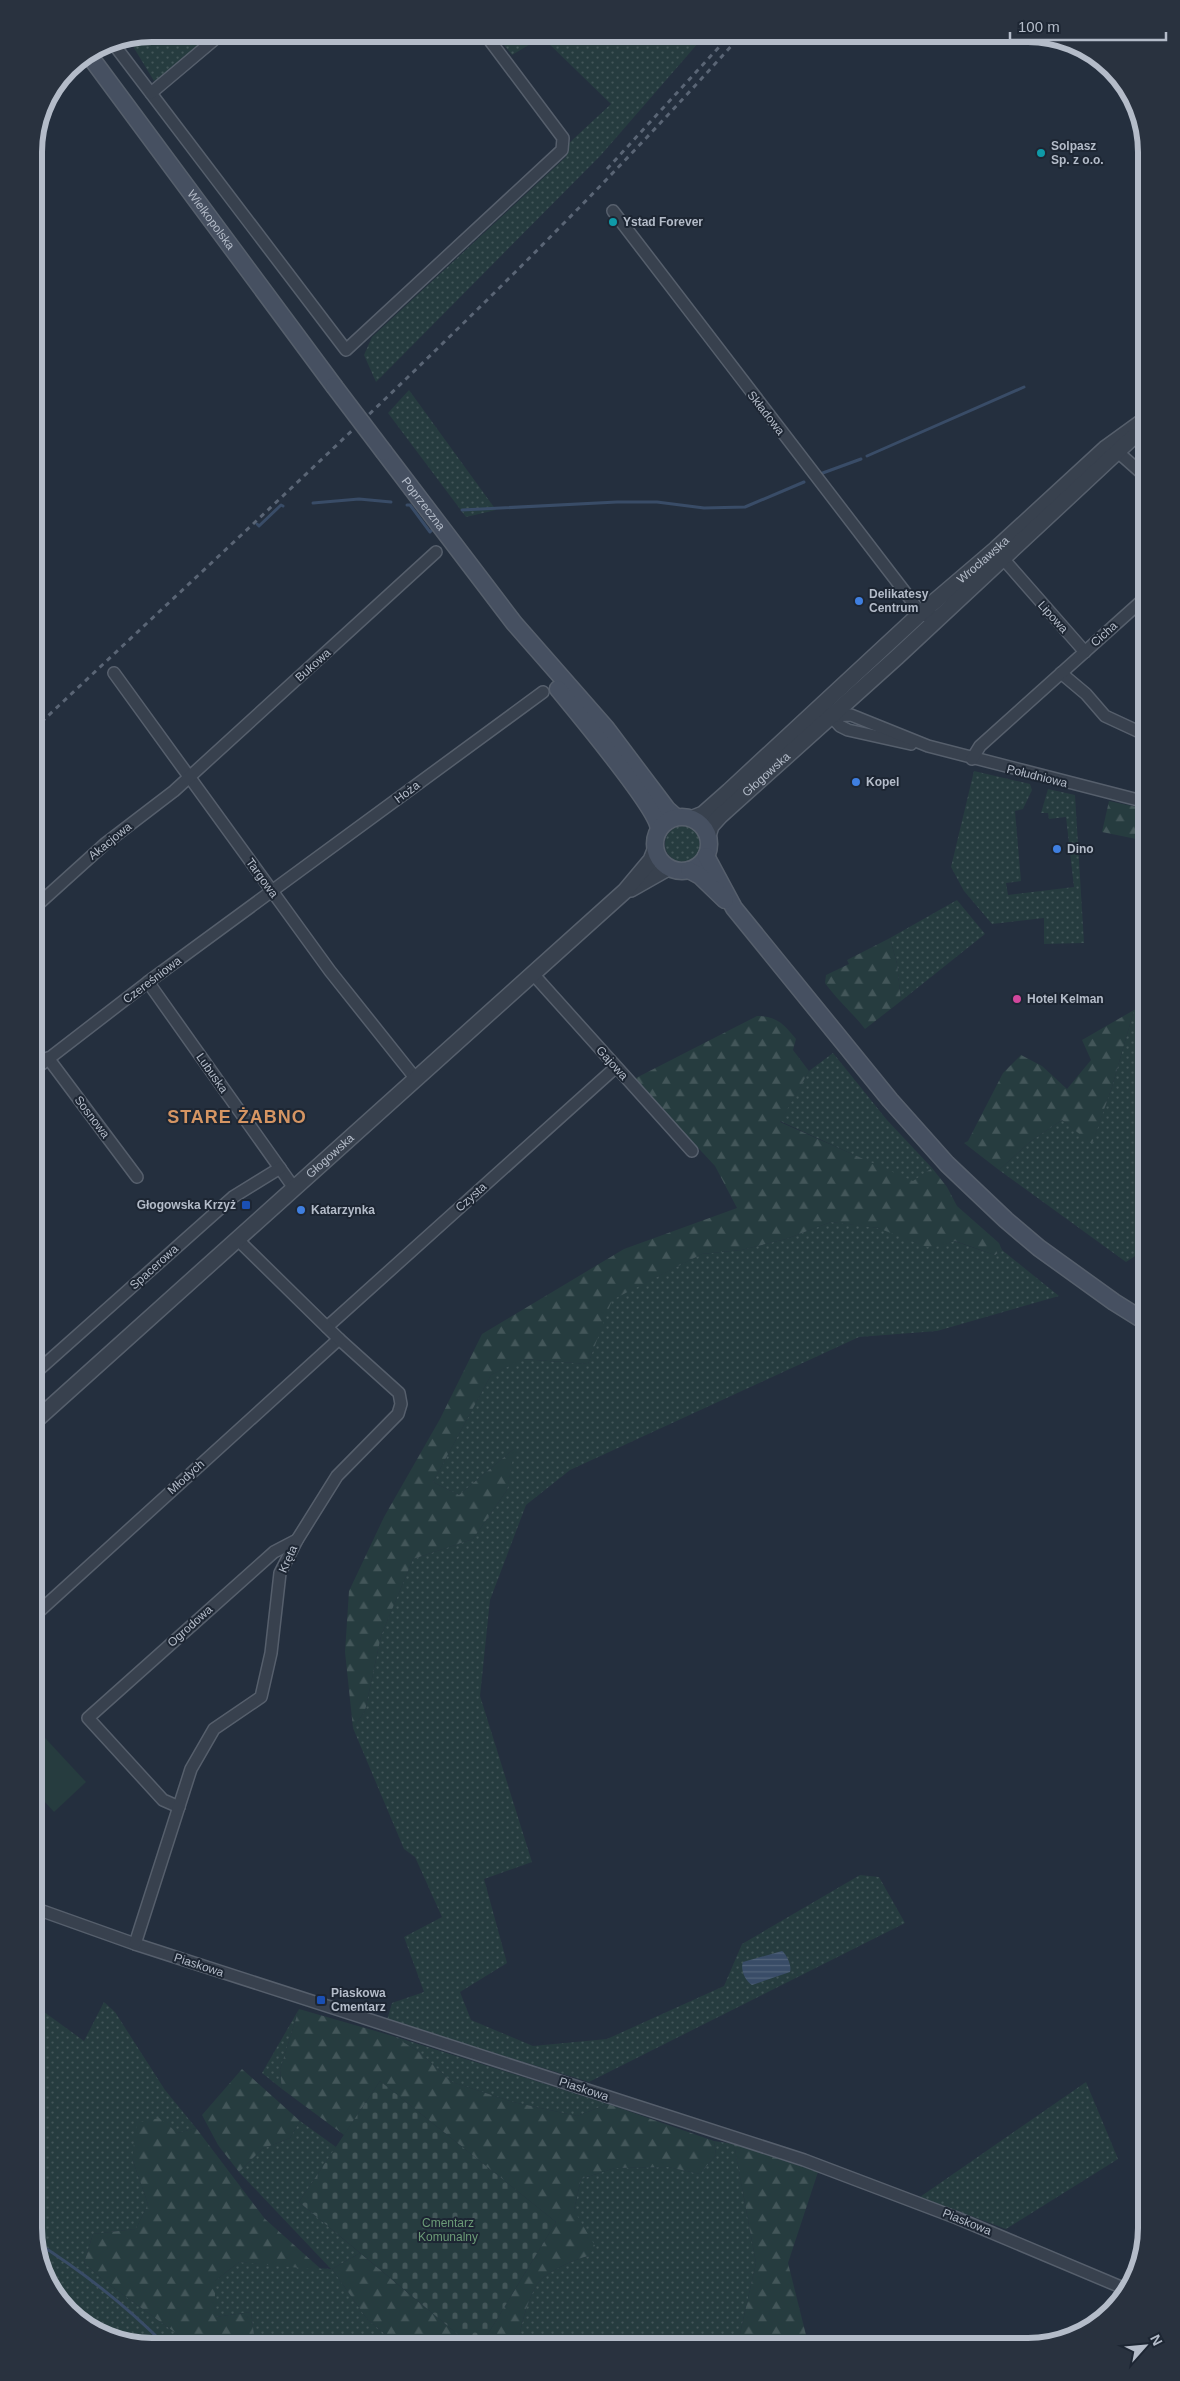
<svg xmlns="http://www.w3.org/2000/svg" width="1180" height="2381" viewBox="0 0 1180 2381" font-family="Helvetica,sans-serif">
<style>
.grass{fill:url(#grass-dots)}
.forest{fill:url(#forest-firs)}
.cemetery{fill:url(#cemetery-stones)}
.garden{fill:#263c3f}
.water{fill:url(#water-rules)}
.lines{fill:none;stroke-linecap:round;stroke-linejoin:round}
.stream{stroke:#394c67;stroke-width:3}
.minor-casing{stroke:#565f6c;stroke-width:14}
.tertiary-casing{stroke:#565f6c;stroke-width:18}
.secondary-casing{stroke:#565f6c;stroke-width:19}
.minor{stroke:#38414e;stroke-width:11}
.tertiary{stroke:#38414e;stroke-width:15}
.secondary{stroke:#465061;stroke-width:16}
.rail{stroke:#5a6575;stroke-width:3;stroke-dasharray:5 5;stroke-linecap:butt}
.secondary-bridge-casing{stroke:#565f6c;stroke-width:19;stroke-linecap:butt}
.secondary-bridge{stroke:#465061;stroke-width:16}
.culture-dot{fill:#0f9aa8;stroke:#1d2633;stroke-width:2}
.shop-dot{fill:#3f7fe0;stroke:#1d2633;stroke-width:2}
.hotel-dot{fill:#d1479c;stroke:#1d2633;stroke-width:2}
.transit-dot{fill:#1a4fb4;stroke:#1d2633;stroke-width:2}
.labels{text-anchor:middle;stroke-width:4;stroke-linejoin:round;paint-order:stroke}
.poi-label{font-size:12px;font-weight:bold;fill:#b4bcc9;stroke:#1d2633;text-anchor:start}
.street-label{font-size:12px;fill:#b4bcc9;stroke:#1d2633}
.park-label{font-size:12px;fill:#6b9a76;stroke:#1d2633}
.district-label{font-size:18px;font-weight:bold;letter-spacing:1px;fill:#d59563;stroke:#1d2633}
.rim{fill:none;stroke:#b4bcc9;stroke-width:6}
</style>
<defs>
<pattern id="grass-dots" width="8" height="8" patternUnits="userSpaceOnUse" patternTransform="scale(1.25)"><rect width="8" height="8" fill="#263c3f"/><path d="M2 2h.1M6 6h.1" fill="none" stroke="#435659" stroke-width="1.8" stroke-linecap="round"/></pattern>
<pattern id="forest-firs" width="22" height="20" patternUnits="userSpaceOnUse" patternTransform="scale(1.25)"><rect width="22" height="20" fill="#263c3f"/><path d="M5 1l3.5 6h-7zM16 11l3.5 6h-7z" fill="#435659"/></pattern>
<pattern id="cemetery-stones" width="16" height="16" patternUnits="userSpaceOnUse" patternTransform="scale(1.25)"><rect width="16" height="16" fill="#263c3f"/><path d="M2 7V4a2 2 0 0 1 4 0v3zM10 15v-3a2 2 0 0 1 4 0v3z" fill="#435659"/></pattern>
<pattern id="water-rules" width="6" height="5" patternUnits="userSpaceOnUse" patternTransform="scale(1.25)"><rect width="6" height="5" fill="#394c67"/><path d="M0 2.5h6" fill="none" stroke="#53647b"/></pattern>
</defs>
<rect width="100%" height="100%" fill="#242f3e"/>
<!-- grass -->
<g class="grass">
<path d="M 152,34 L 214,34 L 166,75 L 154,81 L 134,48 L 138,37 Z"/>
<path d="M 495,34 L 706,34 L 601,155 L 376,382 L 364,355 L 372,337 L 566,157 L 567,145 L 611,104 L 542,37 L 512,55 Z"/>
<path d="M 409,390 L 496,510 L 466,517 L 388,413 Z"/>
<path d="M 974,771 L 1030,784 L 1032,790 L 1023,809 L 1015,811 L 1021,881 L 1006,883 L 1008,895 L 1074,887 L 1066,817 L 1049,819 L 1048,813 L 1041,813 L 1048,789 L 1075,795 L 1084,943 L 1044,944 L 1044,918 L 992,924 L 964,891 L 951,867 Z"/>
<circle cx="683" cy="844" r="18"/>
<path d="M 957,900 L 985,934 L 901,1001 L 897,964 L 890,938 Z"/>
<path d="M 1146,1004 L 1146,1249 L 1126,1262 L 999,1170 L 1031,1141 L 1062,1120 L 1092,1143 L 1112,1087 L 1134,1010 Z"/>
<path d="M 833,1053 L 887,1120 L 932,1168 L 913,1182 L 780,1121 L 809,1071 Z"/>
<path d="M 831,1222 C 846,1224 862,1225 877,1228 C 910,1235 919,1254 954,1241 L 995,1255 L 1002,1250 L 1059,1296 L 937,1331 L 859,1337 L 570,1470 L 526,1505 L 490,1600 L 480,1696 L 532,1862 L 484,1879 L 507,1963 L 460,1992 L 471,2020 L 533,2046 L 607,2039 L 724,1986 L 742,1944 L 860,1875 L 879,1877 L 905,1923 L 589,2082 L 387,2020 L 392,2003 L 424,1992 L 404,1937 L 442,1917 L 415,1857 L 404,1849 L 353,1728 L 365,1711 L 381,1636 L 413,1559 L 473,1539 L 507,1490 L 514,1449 L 459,1495 L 433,1482 L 491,1375 L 522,1359 L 588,1364 L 611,1300 L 702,1254 L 741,1250 L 786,1239 Z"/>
<path d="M 104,2002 L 115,2012 L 165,2090 L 196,2128 L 178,2133 L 132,2158 L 148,2204 L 136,2229 L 93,2234 L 84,2263 L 107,2283 L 195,2347 L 145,2347 L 80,2323 L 43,2274 L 34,2229 L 34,2007 L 40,2009 L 84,2041 Z"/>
<path d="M 299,2009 L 280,2070 L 282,2089 L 262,2073 Z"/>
<path d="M 393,2036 L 608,2104 L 577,2116 L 513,2102 L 452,2082 L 418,2051 Z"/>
<path d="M 1086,2082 L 1118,2159 L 1006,2229 L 920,2197 Z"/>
<path d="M 300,2121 L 336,2147 L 299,2202 L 360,2253 L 332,2269 L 367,2319 L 401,2347 L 245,2347 L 254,2335 L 251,2312 L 215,2317 L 215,2281 L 239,2262 L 331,2269 L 239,2172 L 262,2149 L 290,2138 Z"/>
<path d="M 714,2141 L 734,2144 L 756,2263 L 737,2347 L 518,2347 C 519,2331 528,2297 538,2283 C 545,2273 576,2258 589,2256 L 574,2210 L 581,2179 L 615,2168 L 668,2167 L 700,2174 L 716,2155 Z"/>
</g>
<!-- forest -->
<g class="forest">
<path d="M 1109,801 L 1146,809 L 1146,841 L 1102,832 Z"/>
<path d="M 890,938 L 897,964 L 901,1001 L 865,1029 C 852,1012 837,1000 825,983 L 826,975 L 849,964 L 847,960 Z"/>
<path d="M 1134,1010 L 1112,1087 L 1092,1144 L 1062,1120 L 1031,1141 L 999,1170 L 964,1143 L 968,1141 L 1003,1073 L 1021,1055 L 1042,1066 L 1067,1089 L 1091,1060 L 1082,1040 Z"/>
<path d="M 757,1016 C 777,1016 784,1024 796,1039 L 793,1050 L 809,1071 L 780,1122 L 913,1181 L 932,1168 L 947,1187 L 957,1206 L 999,1243 L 1002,1250 L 995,1255 L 955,1241 L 939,1246 L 927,1247 L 878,1228 L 831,1222 L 786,1239 L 741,1250 L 702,1254 L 612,1300 L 588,1364 L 523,1359 L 491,1375 L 433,1482 L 459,1495 L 515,1448 L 507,1490 L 473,1539 L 413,1559 L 381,1636 L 365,1711 L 353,1728 L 345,1652 L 349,1591 L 384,1517 L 440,1419 L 482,1334 L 624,1249 L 737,1208 L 715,1166 L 634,1079 Z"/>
<path d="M 299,2009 L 393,2036 L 418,2051 L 452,2082 L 513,2102 L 577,2116 L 608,2104 L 714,2141 L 716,2155 L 700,2174 L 668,2167 L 615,2168 L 581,2179 L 574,2210 L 595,2246 L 589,2256 C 576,2258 545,2273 538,2283 C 528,2297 519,2331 518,2347 L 480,2347 L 556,2222 L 380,2081 L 344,2135 L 282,2089 L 280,2070 Z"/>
<path d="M 242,2069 L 300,2121 L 290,2138 L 262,2149 L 239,2172 L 218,2145 L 202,2115 Z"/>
<path d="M 159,2118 L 178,2133 L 196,2128 L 265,2219 L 322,2270 L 239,2262 L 215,2281 L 215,2317 L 251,2312 L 254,2335 L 245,2347 L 195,2347 L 107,2283 L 84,2263 L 93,2234 L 136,2229 L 148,2204 L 132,2158 L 137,2123 Z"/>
<path d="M 734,2144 L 818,2172 L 788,2263 L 809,2347 L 737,2347 L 756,2263 Z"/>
<path d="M 360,2253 L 473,2347 L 401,2347 L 367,2319 L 332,2269 Z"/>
</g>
<!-- cemetery -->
<path class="cemetery" d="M 380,2081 L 556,2222 L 480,2347 L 473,2347 L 299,2202 Z"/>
<!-- garden -->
<path class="garden" d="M 34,1726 L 86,1782 L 54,1812 L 34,1790 Z"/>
<!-- water -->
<path class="water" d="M 782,1951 C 787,1955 792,1966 790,1972 L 752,1985 C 745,1981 740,1969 743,1962 Z"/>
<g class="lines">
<!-- stream -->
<g class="stream">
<path d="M 867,456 L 1024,387"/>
<path d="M 820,474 L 861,459"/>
<path d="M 313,503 L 359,499 L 391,502"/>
<path d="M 407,505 L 410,505 L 430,532 L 432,530"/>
<path d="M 462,510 L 617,502 L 657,502 L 704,508 L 745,507 L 804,482"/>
<path d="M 257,524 L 259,526 L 281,505 L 283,506"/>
<path d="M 36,2242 C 83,2272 128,2307 167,2347"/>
</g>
<defs>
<g id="minor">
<path d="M 112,42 L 346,350 L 562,150 L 563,138 L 485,34"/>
<path d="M 151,93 L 221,34"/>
<path d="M 613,211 L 921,613 L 926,616 L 940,616"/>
<path d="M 1111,446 L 1146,477"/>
<path d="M 999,554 L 1085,652"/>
<path d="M 114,673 L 330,971 L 416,1079"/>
<path d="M 1061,673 L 1086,694 L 1105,716 L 1146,735"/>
<path d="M 828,713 L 840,726 L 848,730 L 911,744"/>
<path d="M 832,716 L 851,715 L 928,746 L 1146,802"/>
<path d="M 972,759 L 980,746 L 1146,597"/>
<path d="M 34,908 L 106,843 L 174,791 L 436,552"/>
<path d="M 533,974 L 692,1151"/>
<path d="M 148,982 L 294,1188"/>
<path d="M 48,1058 L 137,1177"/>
<path d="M 34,1070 L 148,982 L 543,692"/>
<path d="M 327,1327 L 615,1068"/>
<path d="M 34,1374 L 233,1197 L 280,1168"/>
<path d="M 34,1616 L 339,1339"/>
<path d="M 179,1807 L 163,1800 L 88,1718 L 274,1552 L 297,1540"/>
<path d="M 34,1908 L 135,1944 L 804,2160 L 957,2218 L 1128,2290"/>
<path d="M 135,1944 L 191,1769 L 214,1729 L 261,1697 L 271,1653 L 280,1573 L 297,1540 L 337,1476 L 398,1414 L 401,1404 L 399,1393 L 339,1339 L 237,1239"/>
</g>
<g id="tertiary">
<path id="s1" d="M 693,818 L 703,814 L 729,791 L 921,613 L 996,549 L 1106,448 L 1146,419"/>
<path id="s2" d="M 708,836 L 711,826 L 720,816 L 897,657 L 1133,437"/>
<path d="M 631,889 L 668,868"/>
<path id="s3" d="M 34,1422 L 625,891 L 651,860 L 655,850"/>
</g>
<g id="secondary">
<path id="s4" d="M 89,55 L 334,386"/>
<path id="s5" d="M 384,452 L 514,623 L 606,728 L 667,809 L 676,817"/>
<path d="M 558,689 C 576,711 657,808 659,829"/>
<circle cx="682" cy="844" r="27"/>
<path d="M 706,856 L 734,908 L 890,1100 L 947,1164 L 1006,1220 L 1039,1248 L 1114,1302 L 1146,1322"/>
<path d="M 689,870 L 700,876 L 725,900"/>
</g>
</defs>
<!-- minor casing -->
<use href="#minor" class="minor-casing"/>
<!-- tertiary casing -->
<use href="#tertiary" class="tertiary-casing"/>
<!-- secondary casing -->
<use href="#secondary" class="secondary-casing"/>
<!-- minor -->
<use href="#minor" class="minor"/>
<!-- tertiary -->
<use href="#tertiary" class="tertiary"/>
<!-- secondary -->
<use href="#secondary" class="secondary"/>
<!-- rail -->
<g class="rail">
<path d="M 1116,79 L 1138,111"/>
<path d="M 607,169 L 731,34"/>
<path d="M 34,729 C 275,502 521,281 742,34"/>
</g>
<defs>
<path id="secondary-bridge" d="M 334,386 L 384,452"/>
</defs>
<!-- secondary-bridge casing -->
<use href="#secondary-bridge" class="secondary-bridge-casing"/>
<!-- secondary-bridge -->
<use href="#secondary-bridge" class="secondary-bridge"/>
</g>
<!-- markers -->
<g class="culture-dot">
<circle cx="1041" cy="153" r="5"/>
<circle cx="613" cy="222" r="5"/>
</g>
<g class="shop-dot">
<circle cx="859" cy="601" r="5"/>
<circle cx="856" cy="782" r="5"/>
<circle cx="1057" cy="849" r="5"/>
<circle cx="301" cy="1210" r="5"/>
</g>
<circle class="hotel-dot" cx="1017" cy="999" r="5"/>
<g class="transit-dot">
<rect x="241" y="1200" width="10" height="10" rx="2.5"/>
<rect x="316" y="1995" width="10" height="10" rx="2.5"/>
</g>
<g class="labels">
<!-- poi labels -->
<g class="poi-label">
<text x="1051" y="150">Solpasz<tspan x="1051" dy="14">Sp. z o.o.</tspan></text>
<text x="623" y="226">Ystad Forever</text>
<text x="869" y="598">Delikatesy<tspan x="869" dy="14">Centrum</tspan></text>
<text x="866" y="786">Kopel</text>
<text x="1067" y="853">Dino</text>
<text x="1027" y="1003">Hotel Kelman</text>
<text x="236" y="1209" text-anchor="end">Głogowska Krzyż</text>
<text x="311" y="1214">Katarzynka</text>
<text x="331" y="1997">Piaskowa<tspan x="331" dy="14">Cmentarz</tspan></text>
</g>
<!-- street labels -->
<g class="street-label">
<text dy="4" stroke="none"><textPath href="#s4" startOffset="205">Wielkopolska</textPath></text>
<text transform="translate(766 413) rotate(52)" y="4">Składowa</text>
<text dy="4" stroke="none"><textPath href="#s5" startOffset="65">Poprzeczna</textPath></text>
<text dy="4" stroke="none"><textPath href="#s1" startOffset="389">Wrocławska</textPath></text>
<text transform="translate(1053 617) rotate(48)" y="4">Lipowa</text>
<text transform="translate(1104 634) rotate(-42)" y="4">Cicha</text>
<text transform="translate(313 665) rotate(-42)" y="4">Bukowa</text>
<text dy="4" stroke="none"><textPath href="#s2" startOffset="86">Głogowska</textPath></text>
<text transform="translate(1037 776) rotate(14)" y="4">Południowa</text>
<text transform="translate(407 792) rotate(-37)" y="4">Hoża</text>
<text transform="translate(110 841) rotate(-39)" y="4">Akacjowa</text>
<text transform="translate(262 878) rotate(54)" y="4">Targowa</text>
<text transform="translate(152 980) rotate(-37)" y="4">Czereśniowa</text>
<text transform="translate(612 1063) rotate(48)" y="4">Gajowa</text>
<text transform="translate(212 1073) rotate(55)" y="4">Lubuska</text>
<text transform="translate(92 1117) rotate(53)" y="4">Sosnowa</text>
<text dy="4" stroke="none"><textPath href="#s3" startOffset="398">Głogowska</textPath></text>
<text transform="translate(471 1197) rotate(-42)" y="4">Czysta</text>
<text transform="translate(154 1267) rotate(-42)" y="4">Spacerowa</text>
<text transform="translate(186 1477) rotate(-42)" y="4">Młodych</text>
<text transform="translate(288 1559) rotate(-66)" y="4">Kręta</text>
<text transform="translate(190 1626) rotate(-42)" y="4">Ogrodowa</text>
<text transform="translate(199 1965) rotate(18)" y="4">Piaskowa</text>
<text transform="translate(584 2089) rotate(18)" y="4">Piaskowa</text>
<text transform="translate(967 2222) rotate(22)" y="4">Piaskowa</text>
</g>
<!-- park labels -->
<g class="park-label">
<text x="448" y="2227">Cmentarz<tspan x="448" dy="14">Komunalny</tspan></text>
</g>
<!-- district labels -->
<g class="district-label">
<text x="237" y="1123">STARE ŻABNO</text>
</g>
</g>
<!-- crop -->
<path d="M0 0H1180V2381H0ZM152 42H1028A110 110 0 0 1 1138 152V2228A110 110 0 0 1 1028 2338H152A110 110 0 0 1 42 2228V152A110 110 0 0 1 152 42Z" fill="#29323f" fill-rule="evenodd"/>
<path class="rim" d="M152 42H1028A110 110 0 0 1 1138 152V2228A110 110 0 0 1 1028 2338H152A110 110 0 0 1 42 2228V152A110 110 0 0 1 152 42Z"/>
<!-- north arrow -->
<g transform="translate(1145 2346) rotate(63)" stroke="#1d2633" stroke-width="4" paint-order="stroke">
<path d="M0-4L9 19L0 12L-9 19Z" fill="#b4bcc9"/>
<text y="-8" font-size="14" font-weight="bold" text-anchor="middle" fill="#b4bcc9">N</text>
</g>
<!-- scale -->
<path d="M1010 32v8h156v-8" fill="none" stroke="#b4bcc9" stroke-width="2.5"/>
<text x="1018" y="32" font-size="15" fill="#b4bcc9" stroke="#1d2633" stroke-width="4" paint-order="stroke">100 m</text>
</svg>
